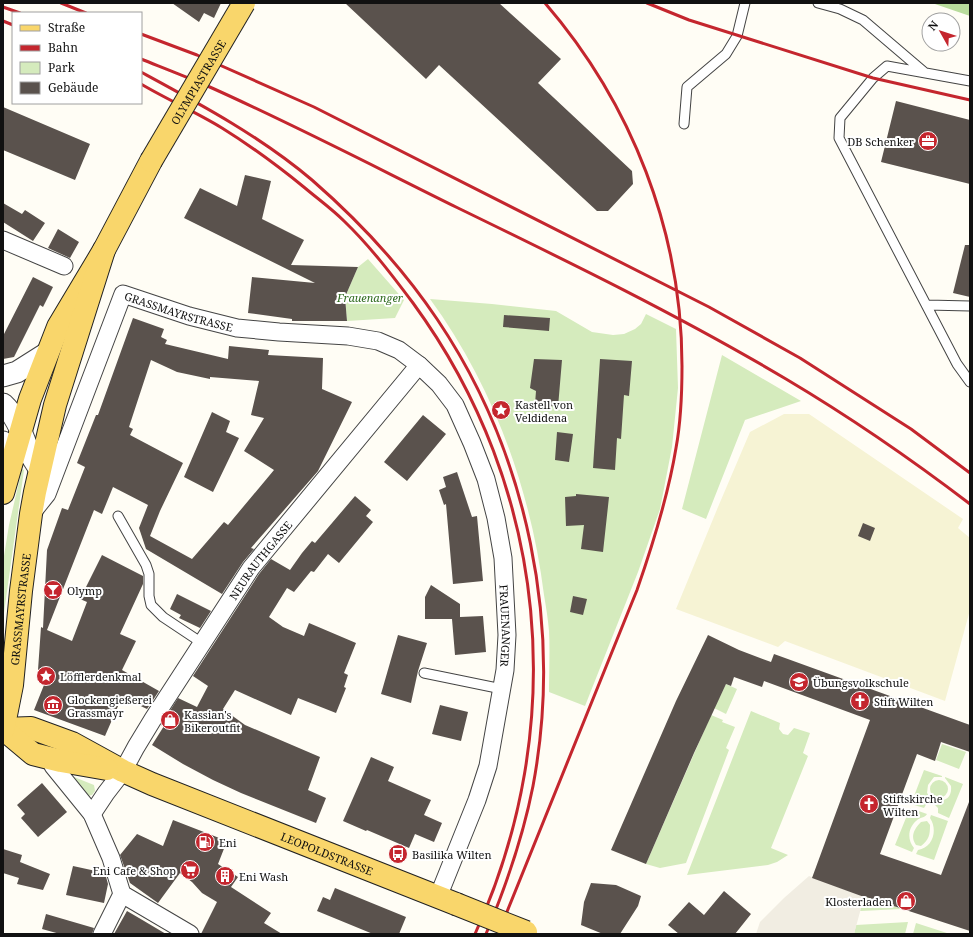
<svg xmlns="http://www.w3.org/2000/svg" width="973" height="937" font-family="'Noto Serif',serif">
<rect width="100%" height="100%" fill="#fffdf5"/>
<path fill="#f6f3d4" d="M784,414H809L963,519L958,528L970,538V610L945,701L785,641L778,647L676,609L718,507L750,432Z"/>
<path fill="#d5ebbd" d="M368,259L404,300L395,318L347,321L345,297L358,267Z
M430,299L492,304L556,311L592,332L613,335L624,334L635,329L641,324L646,314L676,329L678,388L672,447L660,509L638,572L585,706L549,692C549,672 550,651 549,631C548,619 546,607 544,595C531,490 493,385 430,299Z
M722,355L801,401L745,420L706,519L682,509Z
M22,469L24,470L3,620V562L9,525Z
M726,684L737,689L726,714L714,708Z
M751,711L780,723L779,729L783,734L788,735L794,728L810,733L803,753L808,756L771,848L788,855L777,862L768,865L687,875Z
M711,715L723,720L722,722L735,727L726,748L729,750L686,863L660,868L646,864Z
M942,744L966,752L959,769L936,760Z
M924,770L942,776V777H934L928,785L927,793L933,800L931,803H927L924,808L911,804Z
M74,777L94,785L95,791L92,795L88,796L71,781Z
M945,777L963,784L949,818L938,813V808L935,805L937,801C947,801 952,796 951,786L945,778Z
M930 789a9 9 0 1 1 18 0a9 9 0 1 1-18 0Z
M910,808L927,814C925,818 920,817 916,821C908,828 907,840 914,848L912,852L895,845Z
M931,815L948,821L934,860L916,854L918,850C933,848 938,830 930,818Z
M927,821L930,825C930,835 929,840 921,846L916,845C910,837 914,829 921,822Z
M864,897H866L902,909L860,911Z
M908,922L905,934H854L856,925Z
M916,923L950,934H913Z"/>
<path fill="#b9dc9c" d="M932,3H970V16Z"/>
<path fill="#f1ede2" d="M809,876L864,897L854,934H756L760,922L784,898Z"/>
<path fill="#5a524d" fill-rule="evenodd" d="M172,3H221L214,18L204,13L199,22Z
M345,3H499L561,59L538,83L632,171L633,184L608,211H597L439,65L426,79Z
M896,101L970,120V184L881,162Z
M3,107L90,144L75,180L3,150Z
M245,175L271,181L262,219L304,240L291,265L358,267L345,297L347,321H292V319L248,313L252,277L315,283L184,218L200,188L237,206Z
M3,203L22,214L25,210L45,223L33,241L3,222Z
M58,229L79,242L70,258L48,248Z
M965,245H970V297L953,293Z
M33,277L53,287L43,307L40,305L14,357L3,359V336Z
M504,315L550,318L549,331L503,327Z
M133,318L164,329L161,337L167,340L165,344L228,359L229,346L269,350L268,355L323,358L322,389L352,402L318,471L251,548L254,549L243,562L222,594L146,549L139,528L148,505L113,487L102,514L94,510L47,630L72,641L87,602L80,599L102,555L143,576V584L120,634L136,641L122,670L159,691L147,709L122,697L105,736L34,710L48,675L38,670L41,627L43,628L47,550L62,508L68,510L85,467L77,463L96,415H98ZM151,360L177,372L210,379V377L259,381L251,415L264,418L244,451L274,470L228,525L224,522L192,559L150,536L160,511L183,463L130,435L133,429L129,427Z
M534,359L562,360L558,407L535,404L536,391L530,388Z
M600,359L632,361L629,396L624,395L621,439L617,438L615,470L593,468Z
M212,412L230,421L226,432L239,438L213,492L184,477Z
M423,415L446,434L407,481L384,462Z
M557,432L573,434L569,462L555,460Z
M457,472L472,517L477,516L483,581L453,584L446,504L444,505L439,490L446,487L443,477Z
M576,494L609,497L603,552L581,549L584,525L566,526L565,497L576,496Z
M355,496L371,510L366,516L373,522L339,563L328,554L314,572L311,571L294,592L287,588L269,617L283,627L304,636L309,623L356,643L344,673L348,675L344,687L346,688L336,713L298,698L291,715L235,690L223,709L245,725L320,757L308,790L326,798L316,823L241,793L213,780L183,764L152,745L164,726L161,725L178,698L197,707L208,686L193,676L259,574L271,559L290,570L302,553L312,541L315,543Z
M863,523L875,528L870,541L858,536Z
M431,585L460,604V617L483,616L486,652L455,655L452,619H425V597Z
M177,594L211,611L200,628L179,618L181,615L170,609Z
M573,596L587,599L583,615L570,612Z
M398,635L427,643L418,671L411,703L381,694Z
M708,635L739,650L771,662L774,654L970,725V752L941,742L935,761L917,754L880,854L941,875L969,802H970V931L866,897H864L812,878L870,720L764,681L762,687L734,677L731,686L726,684L694,753L646,864L611,850L676,701Z
M440,705L468,712L461,741L432,734Z
M371,757L394,767L388,781L431,800L424,815L442,823L434,842L415,834L409,848L367,830L366,831L343,821Z
M42,783L67,812L38,837L21,818L25,814L17,805Z
M173,820L227,841L218,864L238,877L231,887L271,913L264,923L282,934H201L217,902L202,893L192,882L180,873L158,903L130,883L120,855L137,834L163,846Z
M3,849L22,855L20,862L50,874L43,890L17,884L19,878L3,873Z
M73,866L105,873L108,884L104,903L66,895Z
M591,883L616,885L641,896L638,906L620,934H603L581,925L584,902Z
M335,888L406,917L399,934H373L317,911L323,897L330,900Z
M724,891L751,914L735,934H679L668,925L689,902L704,915Z
M127,911L139,918L166,934H114Z
M46,914L94,928L92,934H60L42,929Z"/>
<g fill="none" stroke-linecap="round" stroke-linejoin="round">
<g stroke="#444" stroke-width="11">
<path id="service" d="M818,3L840,9L863,20L924,72
M970,81L887,66L873,78L840,118L839,138L957,364L970,382
M684,124L687,87L726,54L737,36L745,3
M927,305L970,306
M118,516L146,565L149,574V596L151,605L163,617L202,643
M424,673L502,689"/>
</g>
<g stroke="#444" stroke-width="19">
<g id="minor">
<path d="M3,240L64,266"/>
<path id="s1" d="M31,514L47,494L123,294L189,316L237,328L279,332L348,336L378,341L399,350L419,365L439,384L455,405L472,443L486,479L496,518L503,558L507,635L505,670L488,766L477,800L438,897"/>
<path d="M51,759L53,766L92,814L111,858L122,894L190,934"/>
<path id="s2" d="M92,814L106,793L123,771L136,747L153,719L251,568L419,365"/>
<path d="M102,934L122,894"/>
</g>
</g>
<g stroke="#444" stroke-width="23">
<path id="tertiary" d="M3,376L17,372L47,353
M3,404C18,418 22,435 30,454C33,459 37,465 40,470
M3,442L7,454L9,470"/>
</g>
<g stroke="#222" stroke-width="24">
<g id="primary">
<path d="M3,493L30,399L58,327L104,250L151,161"/>
<path id="s3" d="M3,729L31,728L72,743L123,771L152,784L456,904"/>
<path d="M3,729L33,754L61,761L107,769"/>
<path id="s4" d="M3,730L12,685L21,591L31,514L35,492L55,405L104,250"/>
</g>
</g>
<use href="#service" stroke="#fff" stroke-width="9"/>
<use href="#minor" stroke="#fff" stroke-width="17"/>
<use href="#tertiary" stroke="#fff" stroke-width="21"/>
<use href="#primary" stroke="#f9d66b" stroke-width="22"/>
<path stroke="#c4262e" stroke-width="3" d="M61,3L86,13
M647,3L689,20L873,78L970,100
M3,7L20,13
M3,21L13,25
M141,34L197,55L314,107L709,307L800,358L911,429L970,473
M141,59C161,67 182,75 203,84C289,122 373,166 458,208C569,262 680,316 786,379C850,417 911,459 970,504
M141,72C200,104 260,136 312,180C359,221 402,267 437,319C528,454 563,626 533,786C523,837 506,886 486,934
M141,84C168,100 196,112 222,128C251,146 278,166 305,188C318,199 332,209 344,221C370,246 392,275 413,303C549,489 570,726 475,934
M498,934L637,590C653,544 668,497 676,448C681,421 682,393 682,366C682,232 632,104 545,3"/>
<g stroke="#222" stroke-width="24" stroke-linecap="butt">
<g id="primary-bridge">
<path id="s5" d="M151,161L244,3"/>
<path d="M456,904L526,932"/>
</g>
</g>
<use href="#primary-bridge" stroke="#f9d66b" stroke-width="22"/>
</g>
<defs>
<g id="office-disc" transform="scale(1)"><circle r="9.5" fill="#c4262e" stroke="#fff"/><path d="M-6-3h4V-5.5h4V-3h4V5H-6ZM-1-4.5V-3h2v-1.5ZM-6 0V1H6V0Z" fill="#fff"/></g>
<g id="sight-disc" transform="scale(1)"><circle r="9.5" fill="#c4262e" stroke="#fff"/><path d="M0-6L1.8-2.2L6-1.7L2.9 1.2L3.7 5.4L0 3.3L-3.7 5.4L-2.9 1.2L-6-1.7L-1.8-2.2Z" fill="#fff"/></g>
<g id="bar-disc" transform="scale(1)"><circle r="9.5" fill="#c4262e" stroke="#fff"/><path d="M-6-5H6L.8 .8V4.5H3.5V6h-7V4.5H-.8V.8Z" fill="#fff"/></g>
<g id="school-disc" transform="scale(1)"><circle r="9.5" fill="#c4262e" stroke="#fff"/><path d="M0-5L7-2L0 1L-7-2ZM-4 1L0 2.5L4 1V4Q0 6-4 4Z" fill="#fff"/></g>
<g id="church-disc" transform="scale(1)"><circle r="9.5" fill="#c4262e" stroke="#fff"/><path d="M-1.2-6h2.4v3.5h3.3v2.4h-3.3V6h-2.4V-.1h-3.3v-2.4h3.3Z" fill="#fff"/></g>
<g id="museum-disc" transform="scale(1)"><circle r="9.5" fill="#c4262e" stroke="#fff"/><path d="M0-6L6-3V-2H-6V-3ZM-5-1h2V3h-2ZM-1-1h2V3h-2ZM3-1h2V3H3ZM-6 4H6V6H-6Z" fill="#fff"/></g>
<g id="shop-disc" transform="scale(1)"><circle r="9.5" fill="#c4262e" stroke="#fff"/><path d="M-5-2.5h2.3a2.7 3.5 0 0 1 5.4 0H5L5.5 6h-11ZM-1.5-2.5h3a1.5 2.3 0 0 0-3 0Z" fill="#fff"/></g>
<g id="fuel-disc" transform="scale(1)"><circle r="9.5" fill="#c4262e" stroke="#fff"/><path d="M-5.5-6h7V0h2V4h1.3V-2.5L3-4.5l.8-.8L6-3V5H2.5V1h-1V6h-7ZM-4.2-4.7v3.2H.2V-4.7Z" fill="#fff"/></g>
<g id="bus-disc" transform="scale(1)"><circle r="9.5" fill="#c4262e" stroke="#fff"/><path d="M-5-6H5V4H4V6H2V4H-2V6H-4V4H-5ZM-3.5-4V0h7V-4ZM-3.5 1.2v1.5H-2V1.2ZM2 1.2v1.5H3.5V1.2Z" fill="#fff"/></g>
<g id="supermarket-disc" transform="scale(1)"><circle r="9.5" fill="#c4262e" stroke="#fff"/><path d="M-6-5.5h2.5l.6 2H6L4.5 2H-2.5L-4.4-4H-6ZM-1.5 3.2a1.3 1.3 0 1 0 .1 0ZM3 3.2a1.3 1.3 0 1 0 .1 0Z" fill="#fff"/></g>
<g id="building-disc" transform="scale(1)"><circle r="9.5" fill="#c4262e" stroke="#fff"/><path d="M-4-6H4V6H1V3H-1V6H-4ZM-2.5-4.3h1.7v1.8h-1.7ZM.8-4.3h1.7v1.8H.8ZM-2.5-1h1.7V.8h-1.7ZM.8-1h1.7V.8H.8Z" fill="#fff"/></g>
</defs>
<g fill-rule="evenodd">
<use href="#office-disc" x="928" y="141"/>
<use href="#sight-disc" x="501" y="410"/>
<use href="#bar-disc" x="53" y="590"/>
<use href="#sight-disc" x="46" y="676"/>
<use href="#school-disc" x="799" y="682"/>
<use href="#church-disc" x="860" y="701"/>
<use href="#museum-disc" x="53" y="705"/>
<use href="#shop-disc" x="170" y="720"/>
<use href="#church-disc" x="869" y="804"/>
<use href="#fuel-disc" x="205" y="842"/>
<use href="#bus-disc" x="398" y="854"/>
<use href="#supermarket-disc" x="190" y="870"/>
<use href="#building-disc" x="225" y="876"/>
<use href="#shop-disc" x="906" y="901"/>
</g>
<g text-anchor="middle" dominant-baseline="central" stroke-width="4" stroke-linejoin="round" paint-order="stroke">
<g font-size="11" fill="#111" stroke="#fff">
<text stroke="none"><textPath href="#s5" startOffset="92">OLYMPIASTRASSE</textPath></text>
<text stroke="none"><textPath href="#s1" startOffset="298">GRASSMAYRSTRASSE</textPath></text>
<text stroke="none"><textPath href="#s2" startOffset="305">NEURAUTHGASSE</textPath></text>
<text stroke="none"><textPath href="#s4" startOffset="122">GRASSMAYRSTRASSE</textPath></text>
<text stroke="none"><textPath href="#s1" startOffset="831">FRAUENANGER</textPath></text>
<text stroke="none"><textPath href="#s3" startOffset="350">LEOPOLDSTRASSE</textPath></text>
</g>
<g font-size="11" fill="#111" stroke="#fff" text-anchor="start">
<text x="914" y="141" text-anchor="end">DB Schenker</text>
<text x="515" y="404">Kastell von<tspan x="515" dy="13">Veldidena</tspan></text>
<text x="67" y="590">Olymp</text>
<text x="60" y="676">Löfflerdenkmal</text>
<text x="813" y="682">Übungsvolkschule</text>
<text x="67" y="699">Glockengießerei<tspan x="67" dy="13">Grassmayr</tspan></text>
<text x="874" y="701">Stift Wilten</text>
<text x="184" y="714">Kassian's<tspan x="184" dy="13">Bikeroutfit</tspan></text>
<text x="883" y="798">Stiftskirche<tspan x="883" dy="13">Wilten</tspan></text>
<text x="219" y="842">Eni</text>
<text x="412" y="854">Basilika Wilten</text>
<text x="176" y="870" text-anchor="end">Eni Cafe &amp; Shop</text>
<text x="239" y="876">Eni Wash</text>
<text x="892" y="901" text-anchor="end">Klosterladen</text>
</g>
<g font-size="11" font-style="italic" fill="#2f6b1f" stroke="#fff">
<text x="370" y="297">Frauenanger</text>
</g>
</g>
<rect width="973" height="937" fill="none" stroke="#111111" stroke-width="8"/>
<rect x="12" y="12" width="130" height="92" fill="#ffffff" stroke="#a0a0a0"/>
<rect x="20" y="25" width="20" height="6" fill="#f9d66b" stroke="#a0a0a0"/>
<text x="48" y="32" font-size="12" fill="#111111">Straße</text>
<rect x="20" y="45" width="20" height="6" fill="#c4262e" stroke="#a0a0a0"/>
<text x="48" y="52" font-size="12" fill="#111111">Bahn</text>
<rect x="20" y="62" width="20" height="12" fill="#d5ebbd" stroke="#a0a0a0"/>
<text x="48" y="72" font-size="12" fill="#111111">Park</text>
<rect x="20" y="82" width="20" height="12" fill="#5a524d" stroke="#a0a0a0"/>
<text x="48" y="92" font-size="12" fill="#111111">Gebäude</text>
<g transform="translate(941 32) rotate(309)"><circle r="19" fill="#ffffff" stroke="#a0a0a0"/>
<path d="M0-3L7 15L0 10L-7 15Z" fill="#c4262e"/>
<text y="-6" font-size="11" font-weight="bold" text-anchor="middle" fill="#111111">N</text>
</g>
</svg>
